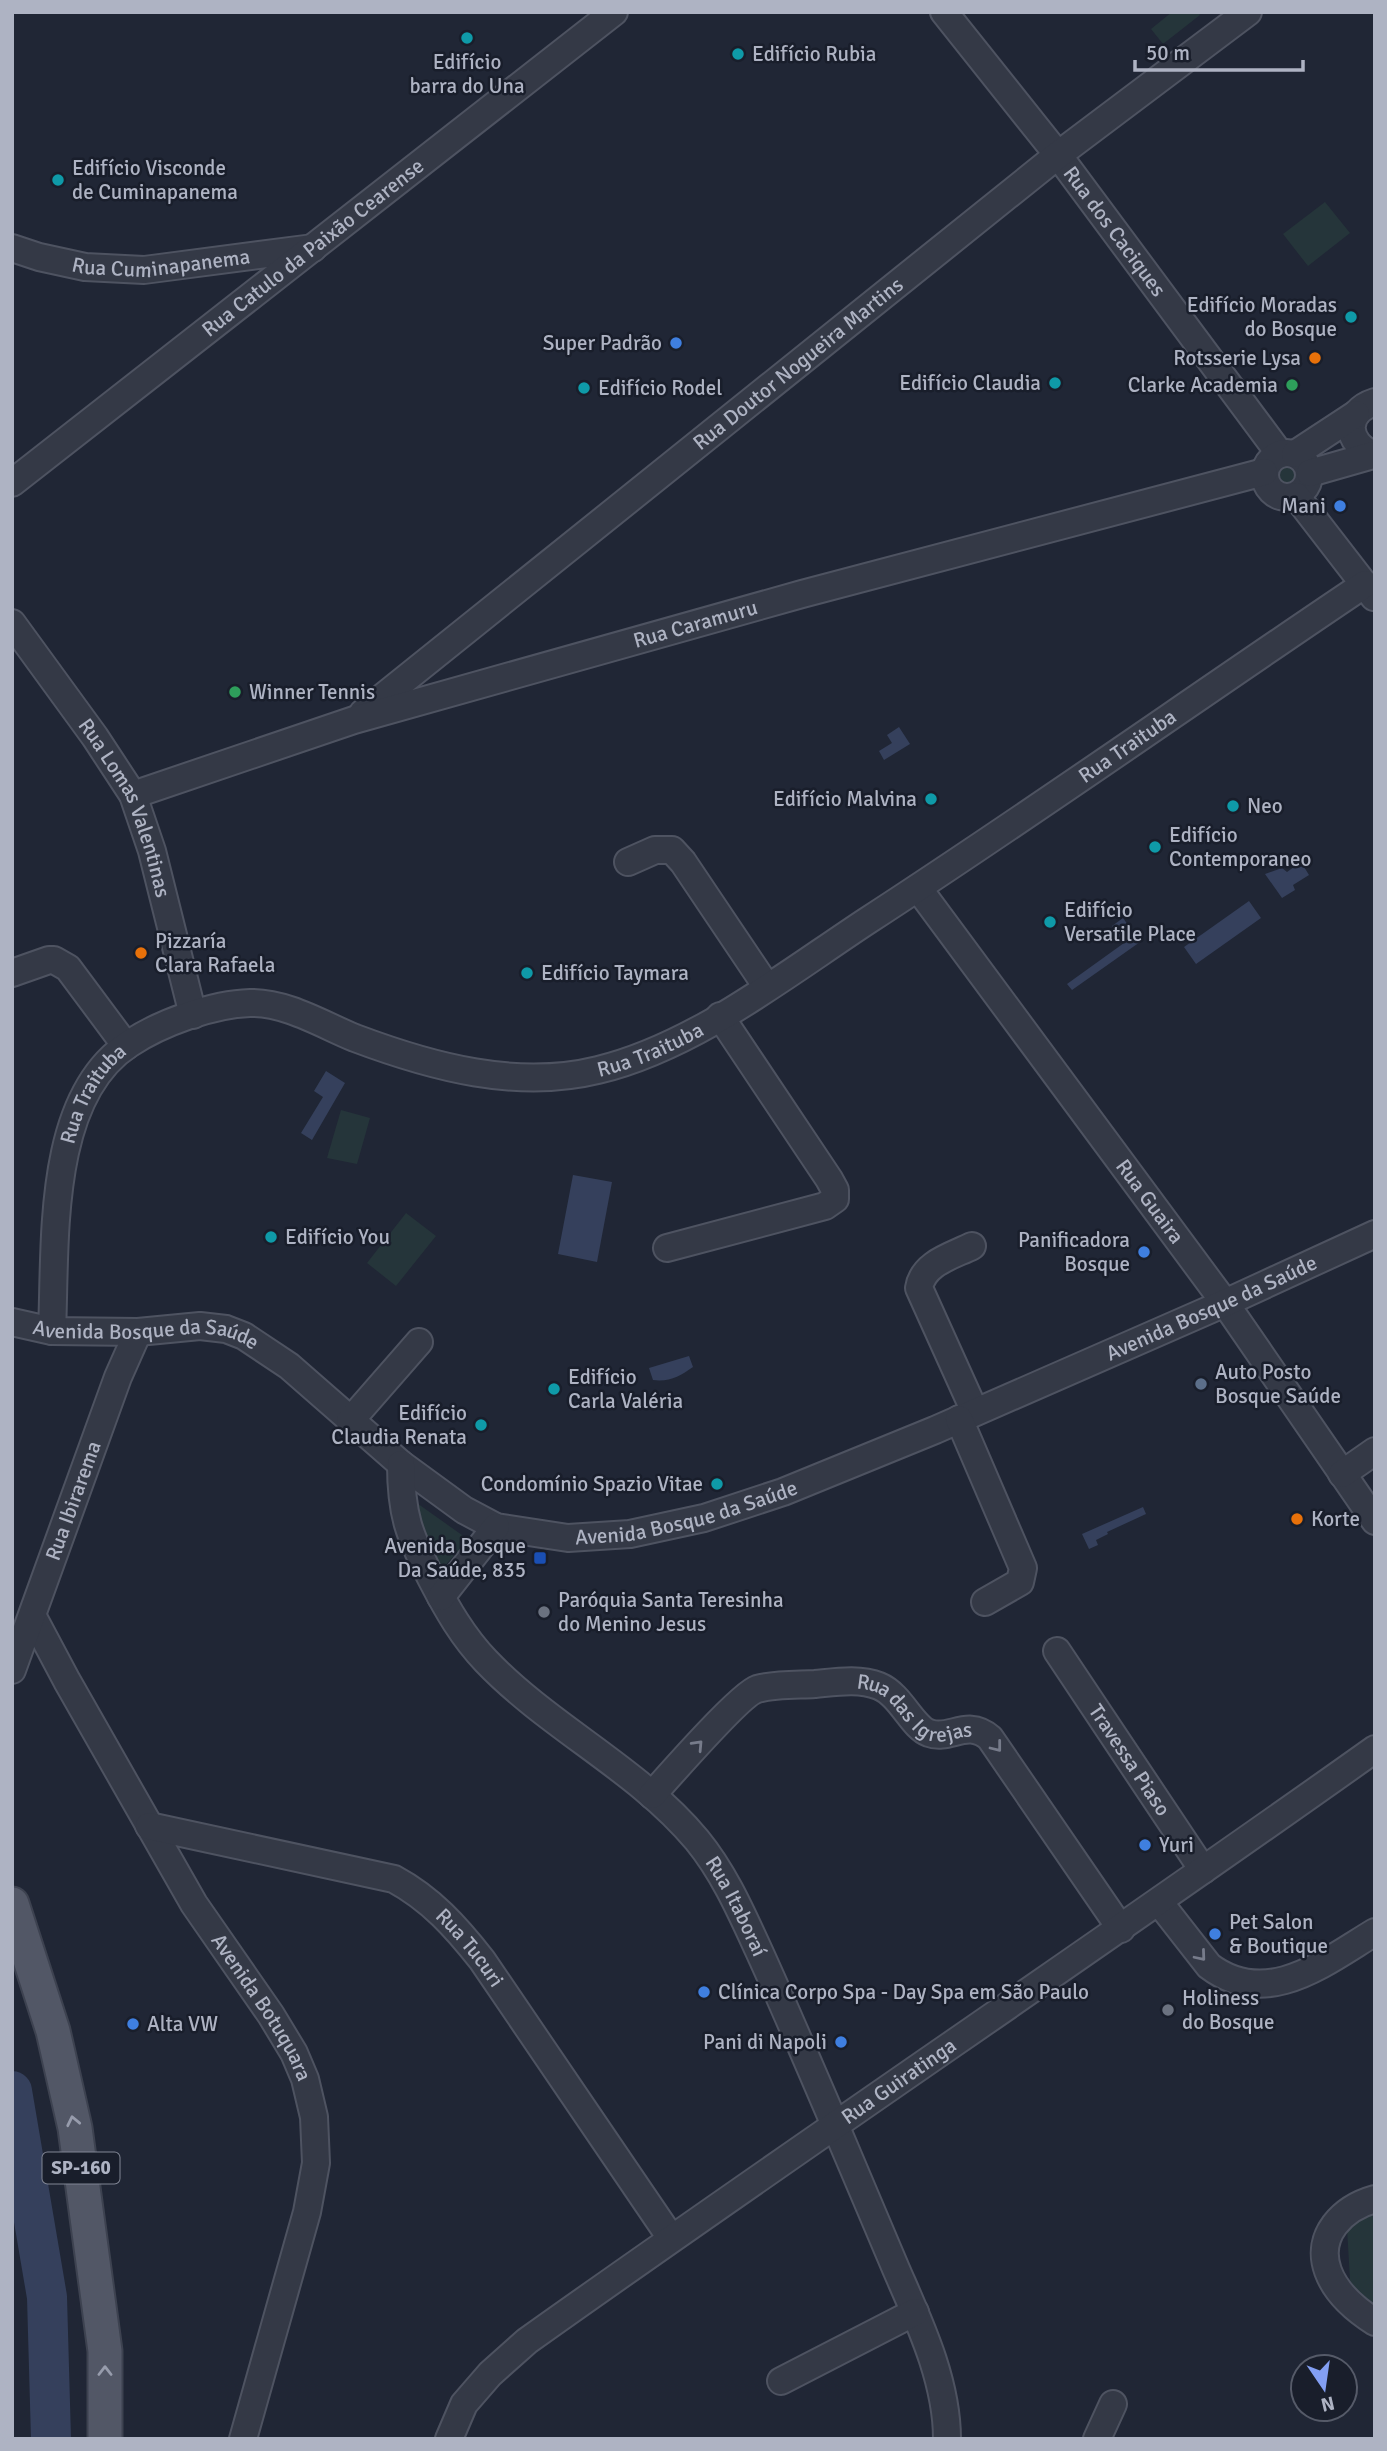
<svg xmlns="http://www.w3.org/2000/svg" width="1387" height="2451" font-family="Signika,sans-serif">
<rect width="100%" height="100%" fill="#202635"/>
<path fill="#25353a" d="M1172,12H1198L1200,15L1163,44L1151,29Z
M1325,202L1350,233L1308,266L1283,234Z
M1297,462C1311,483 1285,499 1271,478L1274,463Z
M341,1110L370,1118L357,1164L327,1158Z
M406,1213L436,1236L396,1286L367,1263Z
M414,1501L469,1540L434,1577Z
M1375,2212V2307L1353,2287L1350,2280L1347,2228L1354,2221Z"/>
<path fill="#35405c" d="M899,727L910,744L884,760L879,751L892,743L887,735Z
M1301,862L1309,875L1293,885L1295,890L1282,898L1265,874L1282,868L1287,872Z
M1249,901L1261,918L1196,964L1184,947Z
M1123,918L1140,942L1072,990L1067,984L1124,943L1112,926Z
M326,1071L345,1083L312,1140L301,1133L323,1097L314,1091Z
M573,1175L612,1182L597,1262L558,1254Z
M689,1356L693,1367C680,1376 670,1382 653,1380L649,1368Z
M1143,1507L1146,1514L1107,1532L1108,1534L1096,1540L1098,1545L1089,1549L1082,1534Z"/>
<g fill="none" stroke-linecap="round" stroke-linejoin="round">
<path stroke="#35405c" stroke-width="40" d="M12,2091L47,2297L51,2439"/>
<g stroke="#4e5361" stroke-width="30">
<g id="minor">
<path id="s1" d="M944,12L1058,155L1280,454"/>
<path id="s2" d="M12,248L39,257L85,267L144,270L313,248"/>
<path d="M1375,402C1343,412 1345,444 1375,455"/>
<circle cx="1287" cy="475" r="22"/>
<path d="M1295,454L1356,414"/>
<path d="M1310,473L1373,455"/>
<path id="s3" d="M12,483L614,12"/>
<path d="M1296,496L1374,597"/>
<path id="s4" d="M12,623L95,737L133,795L152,851L193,1015"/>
<path id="s5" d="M363,713L1058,155L1248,12"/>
<path id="s6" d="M133,795L354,720L802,594L1264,472"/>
<path d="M628,862L655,850H672L683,862L767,987"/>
<path id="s7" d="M918,888L1225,1303L1375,1521"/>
<path d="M12,973L49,960H54L68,968L126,1046"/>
<path d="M972,1246C952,1256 923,1263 919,1288L975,1412"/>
<path d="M667,1248L825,1206L835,1199V1190L829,1179L720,1016"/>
<path id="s8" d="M12,1322L52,1331L138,1332L200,1326L226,1329L244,1336L289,1366L401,1464L464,1510L496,1527L568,1538L630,1534L704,1518L783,1492L935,1430L1225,1303L1375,1234"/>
<path id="s9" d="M52,1331C56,1243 46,1098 129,1044C160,1023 213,1004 250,1003C286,1002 323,1025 355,1038C432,1067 517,1090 598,1070C694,1047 785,975 867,921C1035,812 1198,696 1365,584"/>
<path d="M959,1419L1023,1568L1020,1582L985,1602"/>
<path d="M350,1421L419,1342"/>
<path id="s10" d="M401,1464C401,1515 409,1535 432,1580C447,1609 463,1637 486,1661C550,1728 638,1769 697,1840C724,1873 741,1912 759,1951C785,2008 810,2067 835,2125C855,2173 876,2221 896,2269C919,2322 947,2380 947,2439"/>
<path d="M1342,1474L1375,1451"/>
<path d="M441,1597L496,1527"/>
<path id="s11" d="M33,1617L67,1681L194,1904L271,2015L294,2053L305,2079L314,2117L316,2163L307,2212L243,2439"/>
<path id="s12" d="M1057,1651L1203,1870"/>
<path id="s13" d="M12,1670L118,1377L138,1332"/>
<path id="s14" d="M652,1795C668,1777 741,1694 757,1689C775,1684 797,1685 815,1684C836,1682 859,1678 879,1686C901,1695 912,1727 929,1733C950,1741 967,1718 990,1738L1121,1929"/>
<path id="s15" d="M149,1826L394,1879C431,1899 456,1927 482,1960L671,2238"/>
<path d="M1159,1902L1209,1966C1267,2010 1325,1962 1375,1932"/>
<path d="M1375,2199C1343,2208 1315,2235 1328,2271C1336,2293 1356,2310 1375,2322"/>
<path d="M781,2381L915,2312"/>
<path id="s16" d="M449,2439L464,2404L490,2374L527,2341C808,2141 1094,1949 1375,1749"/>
<path d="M1097,2439L1113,2404"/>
</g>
</g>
<g stroke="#3d4250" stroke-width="37">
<path id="major" d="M12,1904L53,2031L75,2128L105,2351V2439"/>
</g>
<use href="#minor" stroke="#343946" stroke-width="26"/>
<use href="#major" stroke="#525766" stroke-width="33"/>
</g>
<defs><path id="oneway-chevron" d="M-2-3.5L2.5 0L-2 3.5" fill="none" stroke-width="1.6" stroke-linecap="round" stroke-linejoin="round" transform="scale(1.75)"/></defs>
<g stroke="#777c8b">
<use href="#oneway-chevron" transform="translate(698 1745) rotate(-47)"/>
<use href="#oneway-chevron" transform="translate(997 1747) rotate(52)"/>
<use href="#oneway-chevron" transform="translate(1201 1956) rotate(50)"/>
</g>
<g stroke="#979cac">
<use href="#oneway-chevron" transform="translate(73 2121) rotate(-102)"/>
<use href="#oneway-chevron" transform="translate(105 2371) rotate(-90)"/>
</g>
<g fill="#0f9aa8" stroke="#191e2b" stroke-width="2.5">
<circle cx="467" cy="38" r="7"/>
<circle cx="738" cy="54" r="7"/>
<circle cx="58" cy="180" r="7"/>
<circle cx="1351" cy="317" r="7"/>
<circle cx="1055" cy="383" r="7"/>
<circle cx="584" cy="388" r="7"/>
<circle cx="931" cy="799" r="7"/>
<circle cx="1233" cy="806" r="7"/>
<circle cx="1155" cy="847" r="7"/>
<circle cx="1050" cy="922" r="7"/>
<circle cx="527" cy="973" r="7"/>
<circle cx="271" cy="1237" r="7"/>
<circle cx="554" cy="1389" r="7"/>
<circle cx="481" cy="1425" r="7"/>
<circle cx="717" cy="1484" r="7"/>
</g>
<g fill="#3f7fe0" stroke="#191e2b" stroke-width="2.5">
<circle cx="676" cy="343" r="7"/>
<circle cx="1340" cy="506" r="7"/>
<circle cx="1144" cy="1252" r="7"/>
<circle cx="1145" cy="1845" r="7"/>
<circle cx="1215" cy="1934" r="7"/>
<circle cx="704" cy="1992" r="7"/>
<circle cx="133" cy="2024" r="7"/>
<circle cx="841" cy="2042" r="7"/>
</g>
<g fill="#e8710a" stroke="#191e2b" stroke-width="2.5">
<circle cx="1315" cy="358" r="7"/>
<circle cx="141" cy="953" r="7"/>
<circle cx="1297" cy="1519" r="7"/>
</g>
<g fill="#2e9e5b" stroke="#191e2b" stroke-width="2.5">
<circle cx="1292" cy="385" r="7"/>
<circle cx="235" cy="692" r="7"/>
</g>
<circle fill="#5c6f8a" stroke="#191e2b" stroke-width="2.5" cx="1201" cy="1384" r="7"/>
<rect fill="#1a4fb4" stroke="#191e2b" stroke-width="2.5" x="533" y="1551" width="14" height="14" rx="3.5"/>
<g fill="#6b7280" stroke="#191e2b" stroke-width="2.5">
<circle cx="544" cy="1612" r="7"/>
<circle cx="1168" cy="2010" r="7"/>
</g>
<g text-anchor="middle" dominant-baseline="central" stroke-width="5" stroke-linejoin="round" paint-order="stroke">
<rect fill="#191e2b" stroke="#818695" stroke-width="2" x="42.5" y="2152.5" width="77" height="31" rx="5"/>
<g font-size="19" font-weight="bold" fill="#aeb3c3">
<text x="81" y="2168">SP-160</text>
</g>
<g font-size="21" fill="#aeb3c3" stroke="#191e2b" text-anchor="start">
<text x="752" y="54">Edifício Rubia</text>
<text x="467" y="62" text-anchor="middle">Edifício<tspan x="467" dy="24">barra do Una</tspan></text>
<text x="72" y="168">Edifício Visconde<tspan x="72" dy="24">de Cuminapanema</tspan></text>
<text x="1337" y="305" text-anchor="end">Edifício Moradas<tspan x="1337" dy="24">do Bosque</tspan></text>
<text x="662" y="343" text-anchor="end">Super Padrão</text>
<text x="1301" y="358" text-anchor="end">Rotsserie Lysa</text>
<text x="1041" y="383" text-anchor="end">Edifício Claudia</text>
<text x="1278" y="385" text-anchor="end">Clarke Academia</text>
<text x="598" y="388">Edifício Rodel</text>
<text x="1326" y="506" text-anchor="end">Mani</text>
<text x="249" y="692">Winner Tennis</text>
<text x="917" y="799" text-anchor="end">Edifício Malvina</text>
<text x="1247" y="806">Neo</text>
<text x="1169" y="835">Edifício<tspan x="1169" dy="24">Contemporaneo</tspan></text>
<text x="1064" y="910">Edifício<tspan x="1064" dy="24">Versatile Place</tspan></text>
<text x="155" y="941">Pizzaría<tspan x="155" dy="24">Clara Rafaela</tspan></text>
<text x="541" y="973">Edifício Taymara</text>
<text x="285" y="1237">Edifício You</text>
<text x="1130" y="1240" text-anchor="end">Panificadora<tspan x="1130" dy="24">Bosque</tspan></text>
<text x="1215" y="1372">Auto Posto<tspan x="1215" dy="24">Bosque Saúde</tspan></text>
<text x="568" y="1377">Edifício<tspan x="568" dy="24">Carla Valéria</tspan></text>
<text x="467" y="1413" text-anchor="end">Edifício<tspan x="467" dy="24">Claudia Renata</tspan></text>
<text x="703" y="1484" text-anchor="end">Condomínio Spazio Vitae</text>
<text x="1311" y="1519">Korte</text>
<text x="526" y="1546" text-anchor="end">Avenida Bosque<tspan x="526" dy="24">Da Saúde, 835</tspan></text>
<text x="558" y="1600">Paróquia Santa Teresinha<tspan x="558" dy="24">do Menino Jesus</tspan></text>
<text x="1159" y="1845">Yuri</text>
<text x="1229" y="1922">Pet Salon<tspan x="1229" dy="24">&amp; Boutique</tspan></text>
<text x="718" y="1992">Clínica Corpo Spa - Day Spa em São Paulo</text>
<text x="1182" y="1998">Holiness<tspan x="1182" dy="24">do Bosque</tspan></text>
<text x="147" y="2024">Alta VW</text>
<text x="827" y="2042" text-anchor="end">Pani di Napoli</text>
</g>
<g font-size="21" fill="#aeb3c3" stroke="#191e2b">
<text stroke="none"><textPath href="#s1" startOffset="278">Rua dos Caciques</textPath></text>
<text stroke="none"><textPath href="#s3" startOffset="382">Rua Catulo da Paixão Cearense</textPath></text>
<text stroke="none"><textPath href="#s2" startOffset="152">Rua Cuminapanema</textPath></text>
<text stroke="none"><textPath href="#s5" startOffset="558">Rua Doutor Nogueira Martins</textPath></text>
<text stroke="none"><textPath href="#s6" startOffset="588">Rua Caramuru</textPath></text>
<text stroke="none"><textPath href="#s9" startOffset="1421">Rua Traituba</textPath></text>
<text stroke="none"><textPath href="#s4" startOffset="219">Rua Lomas Valentinas</textPath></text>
<text stroke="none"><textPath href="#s9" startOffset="854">Rua Traituba</textPath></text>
<text stroke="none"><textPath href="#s9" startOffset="245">Rua Traituba</textPath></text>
<text stroke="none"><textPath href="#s7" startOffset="390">Rua Guaira</textPath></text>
<text stroke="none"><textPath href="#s8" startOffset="1312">Avenida Bosque da Saúde</textPath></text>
<text stroke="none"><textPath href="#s8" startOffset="136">Avenida Bosque da Saúde</textPath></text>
<text stroke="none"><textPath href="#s13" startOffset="180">Rua Ibirarema</textPath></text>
<text stroke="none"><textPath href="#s8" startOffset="746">Avenida Bosque da Saúde</textPath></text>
<text stroke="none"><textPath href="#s14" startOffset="318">Rua das Igrejas</textPath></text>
<text stroke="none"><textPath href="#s12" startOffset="131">Travessa Piaso</textPath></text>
<text stroke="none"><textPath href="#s10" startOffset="574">Rua Itaboraí</textPath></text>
<text stroke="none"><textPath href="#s15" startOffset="354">Rua Tucuri</textPath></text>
<text stroke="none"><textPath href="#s11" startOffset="453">Avenida Botuquara</textPath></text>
<text stroke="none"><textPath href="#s16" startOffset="581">Rua Guiratinga</textPath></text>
</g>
</g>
<rect width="1387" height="2451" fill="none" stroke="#aeb3c3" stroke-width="28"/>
<g transform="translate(1324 2388) rotate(167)"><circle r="33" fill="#191e2b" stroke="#555a68" stroke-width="2"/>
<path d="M0-5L12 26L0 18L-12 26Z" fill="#839ff3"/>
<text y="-10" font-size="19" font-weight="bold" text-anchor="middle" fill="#aeb3c3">N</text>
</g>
<path d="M1135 60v10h168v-10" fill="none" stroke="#aeb3c3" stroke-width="3.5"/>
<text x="1146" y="60" font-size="21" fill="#aeb3c3" stroke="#191e2b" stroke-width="5" paint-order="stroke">50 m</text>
</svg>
